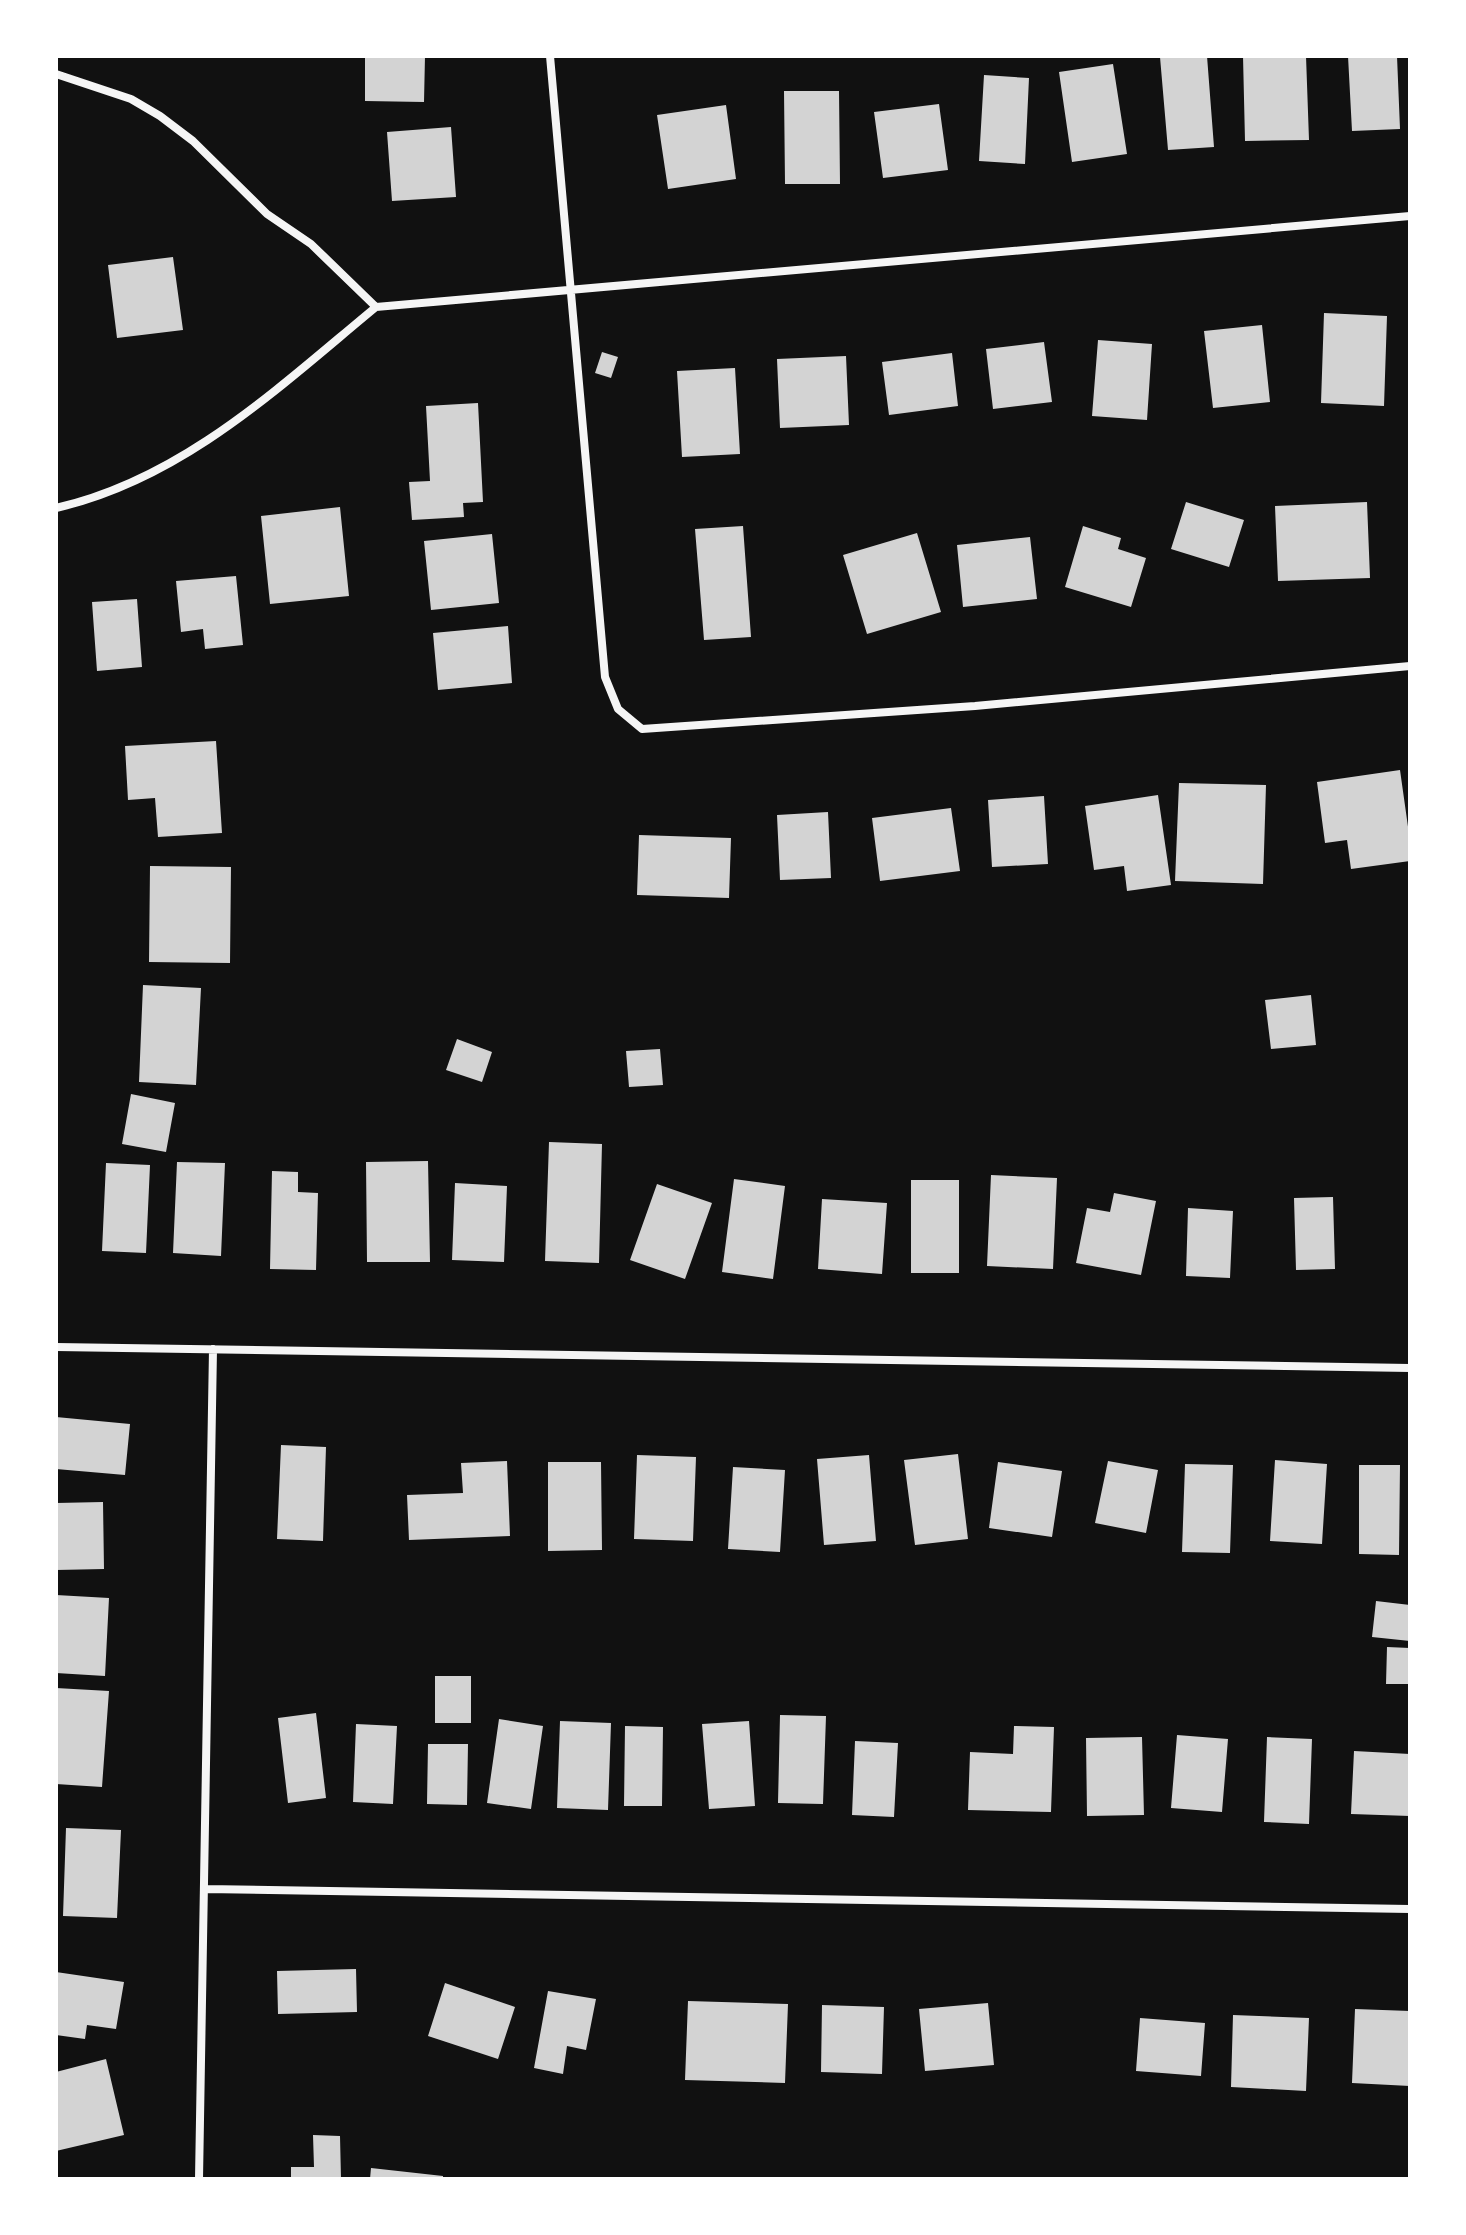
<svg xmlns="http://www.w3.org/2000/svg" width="1466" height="2235" font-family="'DejaVu Sans',sans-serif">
<rect width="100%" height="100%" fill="#111"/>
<path fill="#d3d3d3" d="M365,56H425L424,102L365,101Z
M1174,56H1207L1214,147L1168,150L1160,57Z
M1243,56H1306L1309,140L1245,141Z
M1348,56H1397L1400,129L1352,131Z
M1113,64L1127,154L1072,162L1059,72Z
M984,75L1029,78L1025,164L979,161Z
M784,91H839L840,184H785Z
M939,104L948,170L883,178L874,112Z
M726,105L736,179L668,189L657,115Z
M451,127L456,197L392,201L387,132Z
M173,257L183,330L117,338L108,265Z
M1324,313L1387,316L1384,406L1321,403Z
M1262,325L1270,402L1213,408L1204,331Z
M1098,340L1152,344L1147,420L1092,416Z
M1044,342L1052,402L993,409L986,349Z
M602,352L618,357L611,378L595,373Z
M952,353L958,406L889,415L882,362Z
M846,356L849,425L780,428L777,359Z
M735,368L740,454L682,457L677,371Z
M478,403L483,502L463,503L464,517L412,520L409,482L430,481L426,406Z
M1186,502L1244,520L1229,567L1171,549Z
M1367,502L1370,578L1278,581L1275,506Z
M340,507L349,596L270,604L261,516Z
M743,526L751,637L704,640L695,529Z
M1083,526L1121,538L1118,549L1146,558L1131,607L1065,587Z
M917,533L941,612L867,634L843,555Z
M492,534L499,603L431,610L424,541Z
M1030,537L1037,599L963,607L957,545Z
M236,576L243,645L205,649L203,629L181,632L176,581Z
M137,599L142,667L97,671L92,602Z
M508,626L512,683L438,690L433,633Z
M216,741L222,833L158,837L155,798L128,800L125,746Z
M1400,770L1410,841V861L1351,869L1347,840L1325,843L1317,782Z
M1179,783L1266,785L1263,884L1175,881Z
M1158,795L1171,885L1127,891L1124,866L1094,870L1085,806Z
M1044,796L1048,864L992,867L988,800Z
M951,808L960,871L880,881L872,818Z
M828,812L831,878L780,880L777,815Z
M639,835L731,838L729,898L637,895Z
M150,866L231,867L230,963L149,962Z
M143,985L201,988L196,1085L139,1082Z
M1311,995L1316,1045L1271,1049L1265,1000Z
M457,1039L492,1052L482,1082L446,1070Z
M660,1049L663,1085L629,1087L626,1051Z
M131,1094L175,1103L166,1152L122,1144Z
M549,1142L602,1144L599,1263L545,1261Z
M428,1161L430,1262H367L366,1162Z
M177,1162L225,1163L221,1256L173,1253Z
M106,1163L150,1165L146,1253L102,1251Z
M272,1171L298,1172V1192L318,1193L316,1270L270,1269Z
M991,1175L1057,1178L1053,1269L987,1266Z
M734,1179L785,1186L773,1279L722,1272Z
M911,1180H959V1273H911Z
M455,1183L507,1186L504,1262L452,1260Z
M657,1184L712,1203L685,1279L630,1260Z
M1114,1193L1156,1201L1141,1275L1076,1263L1087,1208L1110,1212Z
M1333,1197L1335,1269L1296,1270L1294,1198Z
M822,1199L887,1203L882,1274L818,1269Z
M1188,1208L1233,1211L1230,1278L1186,1276Z
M56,1417L130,1424L125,1475L56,1469Z
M281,1445L326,1447L323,1541L277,1539Z
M958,1454L968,1539L915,1545L904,1460Z
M637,1455L696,1457L693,1541L634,1539Z
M869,1455L876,1541L824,1545L817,1459Z
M1275,1460L1327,1464L1322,1544L1270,1541Z
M507,1461L510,1536L409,1540L407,1495L463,1493L461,1463Z
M1108,1461L1158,1470L1146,1533L1095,1523Z
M548,1462H601L602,1550L548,1551Z
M998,1462L1062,1471L1052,1537L989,1528Z
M1185,1464L1233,1465L1230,1553L1182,1552Z
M1359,1465H1400L1399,1555L1359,1554Z
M733,1467L785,1470L780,1552L728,1549Z
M103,1502L104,1569L56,1570V1503Z
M56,1595L109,1598L105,1676L56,1673Z
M1376,1601L1410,1605V1641L1372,1637Z
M1387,1647L1410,1648V1684H1386Z
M435,1676H471V1723H435Z
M56,1688L109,1691L102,1787L56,1784Z
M316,1713L326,1798L288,1803L278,1718Z
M780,1715L826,1716L823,1804L778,1803Z
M499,1719L543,1726L531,1809L487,1803Z
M560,1721L611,1723L608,1810L557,1808Z
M749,1721L755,1806L709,1809L702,1724Z
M356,1724L397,1726L393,1804L353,1802Z
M625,1726L663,1727L662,1806H624Z
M1014,1726L1054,1727L1051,1812L968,1810L970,1752L1013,1754Z
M1177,1735L1228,1739L1222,1812L1171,1808Z
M1142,1737L1144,1815L1087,1816L1086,1738Z
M1267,1737L1312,1739L1309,1824L1264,1822Z
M855,1741L898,1743L894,1817L852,1815Z
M428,1744H468L467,1805L427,1804Z
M1354,1751L1410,1754V1816L1351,1814Z
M66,1828L121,1830L117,1918L63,1916Z
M356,1969L357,2012L278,2014L277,1971Z
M56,1972L124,1982L116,2029L87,2025L85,2039L56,2035Z
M445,1983L515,2007L498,2059L428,2036Z
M548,1991L596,1999L586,2050L567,2046L563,2074L534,2068Z
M688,2001L788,2004L785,2083L685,2080Z
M988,2003L994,2065L925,2071L919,2009Z
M822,2005L884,2007L882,2074L821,2072Z
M1355,2009L1410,2011V2086L1352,2083Z
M1233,2015L1309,2018L1306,2091L1231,2087Z
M1140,2018L1205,2023L1201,2076L1136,2071Z
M106,2059L124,2135L56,2151V2072Z
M313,2135L340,2136L341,2179H291V2167H314Z
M371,2168L443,2176V2179H370Z"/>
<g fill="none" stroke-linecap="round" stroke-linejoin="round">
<path stroke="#f5f5f5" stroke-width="8" d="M550,56L605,677L618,709L642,729L975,706L1410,666
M56,74L131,99L160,116L193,141L267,214L311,244L376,307L1410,216
M56,508C183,479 279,387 376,307
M56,1347L1410,1368
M205,1889L1410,1909
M199,2179L213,1349"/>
</g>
<rect width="1466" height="2235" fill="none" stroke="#ffffff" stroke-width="116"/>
</svg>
